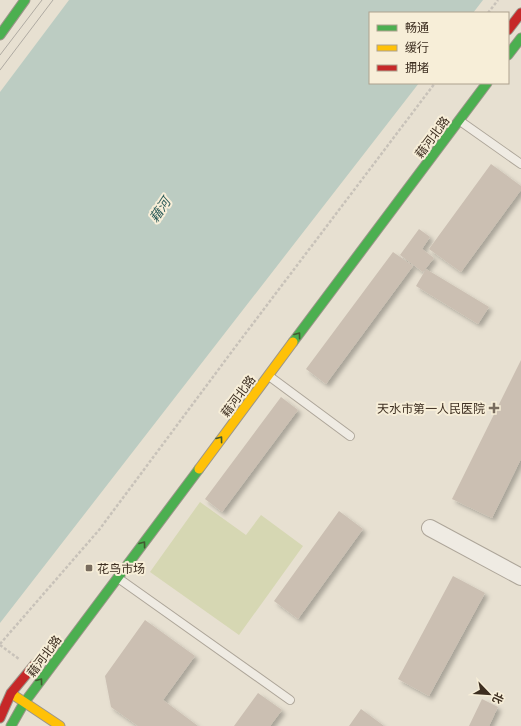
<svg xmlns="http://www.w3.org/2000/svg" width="521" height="726" font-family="'IBM Plex Serif','Noto Sans SC',serif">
<defs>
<filter id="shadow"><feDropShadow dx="3.5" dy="3.5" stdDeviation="2" flood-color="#0004"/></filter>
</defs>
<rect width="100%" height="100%" fill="#e7e0d1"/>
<path fill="#d6d7b3" d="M200,502L246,535L261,515L303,546L239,635L150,572Z"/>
<path fill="#bcccc2" d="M69,0H483L473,13H370V83H419L0,623V92Z"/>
<path fill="#cbbfb2" filter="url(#shadow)" d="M491,164L521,186V190L461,272L429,249Z
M419,229L430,237L422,249L434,258L423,272L400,255Z
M393,252L413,266L326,384L306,369Z
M426,269L489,307L478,324L416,286Z
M521,360V459L492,518L452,499Z
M281,397L298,410L222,512L205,499Z
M339,511L363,529L298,619L274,601Z
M453,576L485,593L429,696L398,679Z
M145,620L195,656L163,700L198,726H138L111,707L105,676Z
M258,693L282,710L270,726H234Z
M482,699L498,707L489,726H469Z
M361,709L384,726H349Z"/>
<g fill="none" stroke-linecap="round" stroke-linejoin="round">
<g stroke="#ada599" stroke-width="10">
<path id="lane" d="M460,121L521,164
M269,376L350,436
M118,578L290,700"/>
</g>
<g stroke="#ada599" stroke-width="18">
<path id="street" d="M430,528L521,577"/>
</g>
<g stroke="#9c958a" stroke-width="11">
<path id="fast" d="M0,35L25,0
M508,55L521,38
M293,342L487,83
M11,726L24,703L199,469"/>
</g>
<g stroke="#9c958a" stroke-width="11">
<path id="slow" d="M199,469L293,342
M12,694L60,726"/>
</g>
<g stroke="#9c958a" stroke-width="11">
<path id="jam" d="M508,30L521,13
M0,718L11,693L35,664"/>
</g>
<path stroke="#c8c2b9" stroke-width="2.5" stroke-dasharray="3 2" stroke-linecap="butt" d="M488,13L498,0
M0,644L99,530L236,346L435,83
M0,645L19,659"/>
<use href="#lane" stroke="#efebe3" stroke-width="8"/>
<use href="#street" stroke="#efebe3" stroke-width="16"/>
<use href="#fast" stroke="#4caf50" stroke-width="9"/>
<use href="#slow" stroke="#ffc107" stroke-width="9"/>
<use href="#jam" stroke="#c62828" stroke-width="9"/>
<path stroke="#afaaa2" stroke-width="1" d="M0,55L42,0
M0,70L53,0"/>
</g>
<defs><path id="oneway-chevron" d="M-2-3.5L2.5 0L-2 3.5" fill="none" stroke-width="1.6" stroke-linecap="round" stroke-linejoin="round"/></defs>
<g stroke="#425b31">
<use href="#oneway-chevron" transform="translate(298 335) rotate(-53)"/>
<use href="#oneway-chevron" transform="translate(220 439) rotate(-53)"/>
<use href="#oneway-chevron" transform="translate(143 544) rotate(-53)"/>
<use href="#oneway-chevron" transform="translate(40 681) rotate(-53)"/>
</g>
<g fill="#786c5e" stroke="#f7eed8" stroke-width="1.5">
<path d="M492 402h4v4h4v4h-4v4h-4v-4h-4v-4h4z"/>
<rect x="85" y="564" width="8" height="8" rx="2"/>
</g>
<g text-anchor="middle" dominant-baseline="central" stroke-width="4" stroke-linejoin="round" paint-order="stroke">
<g font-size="12" fill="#3d2e20" stroke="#f7eed8">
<text transform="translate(432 137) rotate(-53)">藉河北路</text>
<text transform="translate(238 396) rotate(-53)">藉河北路</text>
<text transform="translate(44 656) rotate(-53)">藉河北路</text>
</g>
<g font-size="12" fill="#3d2e20" stroke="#f7eed8" text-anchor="end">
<text x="485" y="408">天水市第一人民医院</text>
<text x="97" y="568" text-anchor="start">花鸟市场</text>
</g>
<g font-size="13" font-style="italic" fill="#2f5d5a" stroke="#f7eed8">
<text transform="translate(160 210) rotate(-56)">藉河</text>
</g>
</g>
<rect x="369" y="12" width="140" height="72" fill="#f7eed8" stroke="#ada18e"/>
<rect x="377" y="25" width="20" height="6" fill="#4caf50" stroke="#ada18e"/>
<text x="405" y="32" font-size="12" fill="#3d2e20">畅通</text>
<rect x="377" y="45" width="20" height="6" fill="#ffc107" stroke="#ada18e"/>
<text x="405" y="52" font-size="12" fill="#3d2e20">缓行</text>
<rect x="377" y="65" width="20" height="6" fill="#c62828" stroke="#ada18e"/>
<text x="405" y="72" font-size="12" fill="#3d2e20">拥堵</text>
<g transform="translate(489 694) rotate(115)" stroke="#f7eed8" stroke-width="3" paint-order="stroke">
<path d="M0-3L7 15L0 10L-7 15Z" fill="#3d2e20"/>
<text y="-6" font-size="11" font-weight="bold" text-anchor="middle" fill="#3d2e20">北</text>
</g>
</svg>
